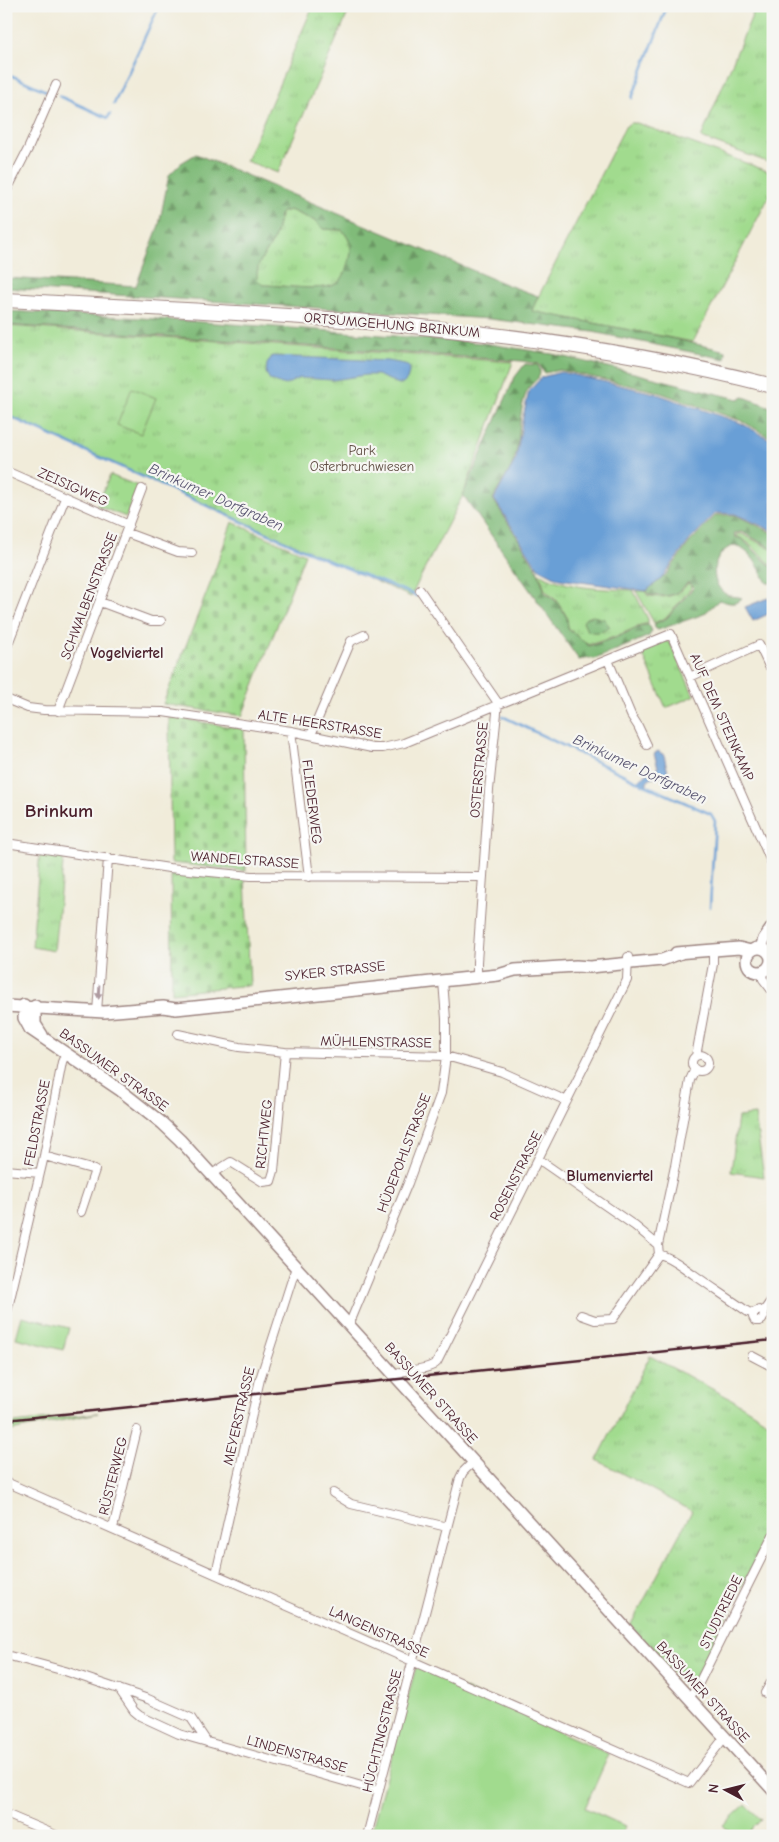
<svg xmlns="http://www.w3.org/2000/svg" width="779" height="1842" font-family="'Comic Neue',sans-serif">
<defs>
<pattern id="grass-tufts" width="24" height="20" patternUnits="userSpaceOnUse" patternTransform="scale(1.25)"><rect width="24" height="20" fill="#a1db8e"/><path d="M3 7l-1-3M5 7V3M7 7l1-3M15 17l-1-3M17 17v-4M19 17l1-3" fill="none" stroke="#8cbc7b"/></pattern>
<pattern id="forest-firs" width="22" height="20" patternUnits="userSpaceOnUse" patternTransform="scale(1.25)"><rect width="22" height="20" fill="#80bb79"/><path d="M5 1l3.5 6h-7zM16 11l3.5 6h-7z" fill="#6b9763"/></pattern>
<pattern id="cemetery-stones" width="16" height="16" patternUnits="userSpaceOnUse" patternTransform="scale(1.25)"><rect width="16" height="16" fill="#a1db8e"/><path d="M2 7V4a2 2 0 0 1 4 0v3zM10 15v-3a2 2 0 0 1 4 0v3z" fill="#8cbc7b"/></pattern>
</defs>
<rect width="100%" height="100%" fill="#f6f6f2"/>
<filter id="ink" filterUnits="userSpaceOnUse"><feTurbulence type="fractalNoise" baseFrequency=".02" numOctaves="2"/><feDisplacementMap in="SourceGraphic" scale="10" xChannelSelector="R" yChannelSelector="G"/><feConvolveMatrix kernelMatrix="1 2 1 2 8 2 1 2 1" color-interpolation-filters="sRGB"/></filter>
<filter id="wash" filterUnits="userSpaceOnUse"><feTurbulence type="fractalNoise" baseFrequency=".0096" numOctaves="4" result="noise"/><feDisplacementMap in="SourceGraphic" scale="20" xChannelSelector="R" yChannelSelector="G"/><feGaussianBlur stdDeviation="1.12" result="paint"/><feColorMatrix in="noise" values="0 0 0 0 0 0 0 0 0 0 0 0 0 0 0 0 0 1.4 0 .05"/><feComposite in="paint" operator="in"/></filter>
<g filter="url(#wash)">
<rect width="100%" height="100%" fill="#f1ecda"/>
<path fill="url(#grass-tufts)" stroke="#767d5c" d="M313,6H351L278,173L246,161Z
M756,6H773V164L701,138Z
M630,123H637L773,173V189L693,342L531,311L625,127Z
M290,210L315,221L323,229L342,230C351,240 353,249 349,262C347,269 343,281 336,284C321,292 280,285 263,285L256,279C257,257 267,256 274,239C277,231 278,220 281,212Z
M6,326L513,362L463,495L420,578L411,597L6,414Z
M110,475L138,486L126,517L97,506Z
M736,534H742L773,550V566C760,556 752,542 736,536Z
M539,573C568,589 601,589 633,590L648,619V624H644L614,637L588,645L568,628L567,617L558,602L545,590Z
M688,583L692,587L667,617L654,623L636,591H645L648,596C665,598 677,598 688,583Z
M664,640L670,643L694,696L666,708L641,650Z
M40,851L64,854L54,951L32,947Z
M755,1115L764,1177L731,1172L738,1117Z
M650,1356L735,1401L773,1425V1525L689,1691L630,1626L692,1511L597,1460Z
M98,1413L6,1432V1424Z"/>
<path fill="url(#forest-firs)" stroke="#656d52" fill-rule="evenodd" d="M196,154L505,284L538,296L532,311L675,339L726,351L725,359L593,332L490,319L6,288V278L136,286L159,225L169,175L181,163ZM290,210L315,221L323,229L342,230C351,240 353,249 349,262C347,269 343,280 336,284C321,292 280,285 263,285L257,279C256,259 267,255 274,239C277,231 278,220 281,212Z
M6,311L141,318L305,329L483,343L552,354L634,373L738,399L744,397L773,408V439L742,421L655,391L560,370L544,373L539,364L522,361L6,325Z
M525,364L538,365C545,379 532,380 527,391C518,412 521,436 515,457C511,471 499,486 493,499L537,569L545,592L558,603L567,618L568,629L589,646L615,638L644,625H649L652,631L649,636L595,659L588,658L579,660L463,495L515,377Z
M716,515H735L773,533V549L742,532L734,533L735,537L742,539L773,568V583H767C759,567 752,552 735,545C713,551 706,582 727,595C730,597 737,596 742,598C735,606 729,603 719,600L704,614L658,630L655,628L654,624L667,618L694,587L688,582C676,597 667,597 649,595L646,591L665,576L690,542Z
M593,616L604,619L610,627C602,633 596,633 587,631L583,622L586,618Z"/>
<path fill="url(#cemetery-stones)" stroke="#767d5c" d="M232,522L305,554L242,716L163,704L210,584Z
M169,717L244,729L246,871L171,863Z
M171,871L245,879L250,985L172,993Z"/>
<path fill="#a1db8e" stroke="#767d5c" d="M132,388L156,398L141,434L117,425Z
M22,1316L69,1328L63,1350L16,1338Z
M416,1667L609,1754L585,1808L625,1826L621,1836H370Z
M746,1804L761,1820L745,1836H733L723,1825Z"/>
<path fill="#699fd6" stroke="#5a5f80" d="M272,356L388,361L405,364L410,368L407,380L403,384H399L377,375H366L333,380L300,378L285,385L270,380L266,373L267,364Z
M561,372L654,393L741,423L773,441V531L735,514L716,513L690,540L661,579L646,591L559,579L538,568L494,499L516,459L523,417L529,391L542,377Z
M773,596V612L753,621L745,607Z
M658,751L664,755L668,773C662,778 653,774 647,781V785L637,781L658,767L654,754Z"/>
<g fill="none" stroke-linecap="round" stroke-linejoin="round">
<path stroke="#699fd6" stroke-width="2.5" d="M6,73L46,91
M59,96L108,118L110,114
M632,98L667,6
M114,104L159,6
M6,415L329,561L417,596
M502,716L645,785L711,814L715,821L710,907"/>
</g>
</g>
<g filter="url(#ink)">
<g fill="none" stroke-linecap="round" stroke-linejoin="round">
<g stroke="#9e8682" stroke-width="10">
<path id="street" d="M6,192L28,149L56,85
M6,471L129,525
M127,533L178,552L192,553
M420,590L498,703L489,790L477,962V977
M100,602L151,621H161
M6,649L65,498
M608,660L631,715L638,726L647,745
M690,677L759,645L769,666L773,669
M6,699L28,708L44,710L163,712L291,731L372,748H383L404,743L671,634L773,866
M58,711L142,489
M291,731L309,877
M311,735L351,641L364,635
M6,843L169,868L251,876L483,877
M761,971L763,979L773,992
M97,1012L108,858
M178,1034L239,1047L285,1052L446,1056L502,1072L567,1101
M692 1063a8 8 0 1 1 16 0a8 8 0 1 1-16 0Z
M696,1056L713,964V950
M44,1156L95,1170L81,1212
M538,1159L635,1226L658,1245
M6,1170L40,1173
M212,1174L231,1162L263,1182L271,1181L274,1171L285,1052
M659,1254C673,1258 681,1266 693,1274C711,1287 730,1299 748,1312L753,1313L759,1310L763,1312L764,1316L762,1320L759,1321H755L753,1317V1313
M763,1312L773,1298
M581,1315L595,1320L613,1319L659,1254L658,1245L675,1166L690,1080L695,1069
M6,1316L44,1156L62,1062L66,1053
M349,1325L408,1183L441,1093L446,1056V1019L443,981
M752,1356L773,1367
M393,1374C406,1369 429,1371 437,1362L627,980L628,957
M6,1482L689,1783L724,1738
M333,1493L351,1504L447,1527
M113,1528L137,1430
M216,1574L260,1379L296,1267
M6,1655L65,1671L148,1699L191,1718L207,1742
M119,1689L134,1711L140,1716L179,1734L379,1791
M765,1693L773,1679
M689,1698L698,1685L773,1535
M6,1814L58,1836
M367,1836L460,1478L463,1472L473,1462"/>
</g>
<g stroke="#9e8682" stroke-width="14">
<path id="secondary" d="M761,948L764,939L773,926
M747 960a12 12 0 1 1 24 0a12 12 0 1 1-24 0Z
M676,953L739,948L751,951
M24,1005V1018L30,1029L120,1090L162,1123L180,1140L773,1790
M6,1006L104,1012L163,1007L176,1009L498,975L515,970L576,966L590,967L662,960L681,953
M35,1006V1024L42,1035"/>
</g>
<g stroke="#9e8682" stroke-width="16">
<path id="highway" d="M6,300C263,315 522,321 773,386"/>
</g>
<use href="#street" stroke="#fff" stroke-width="8"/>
<use href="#secondary" stroke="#fff" stroke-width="11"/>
<use href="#highway" stroke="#fff" stroke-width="14"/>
<path stroke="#4a1f2b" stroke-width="2.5" d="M6,1420L773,1340"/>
</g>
<defs><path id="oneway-solid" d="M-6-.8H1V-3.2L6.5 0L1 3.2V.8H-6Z" transform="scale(1.25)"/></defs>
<use fill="#ae9aa0" href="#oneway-solid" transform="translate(99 992) rotate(93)"/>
</g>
<g text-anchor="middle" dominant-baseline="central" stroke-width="4.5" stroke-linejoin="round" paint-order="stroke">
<g font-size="14" fill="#4a1f2b" stroke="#f6f6f2">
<text transform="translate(392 325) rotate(5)">ORTSUMGEHUNG BRINKUM</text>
<text transform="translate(73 487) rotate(24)">ZEISIGWEG</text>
<text transform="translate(89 596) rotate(-69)">SCHWALBENSTRASSE</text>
<text transform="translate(722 717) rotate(66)">AUF DEM STEINKAMP</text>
<text transform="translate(320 724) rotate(9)">ALTE HEERSTRASSE</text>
<text transform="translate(479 770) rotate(-85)">OSTERSTRASSE</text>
<text transform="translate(312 802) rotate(83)">FLIEDERWEG</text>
<text transform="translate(245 860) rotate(4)">WANDELSTRASSE</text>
<text transform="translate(335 971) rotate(-6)">SYKER STRASSE</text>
<text transform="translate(376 1042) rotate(1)">MÜHLENSTRASSE</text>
<text transform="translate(114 1070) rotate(36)">BASSUMER STRASSE</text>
<text transform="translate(37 1123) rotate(-79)">FELDSTRASSE</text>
<text transform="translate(264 1134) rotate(-84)">RICHTWEG</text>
<text transform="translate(404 1153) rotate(-69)">HÜDEPOHLSTRASSE</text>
<text transform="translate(516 1176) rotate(-63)">ROSENSTRASSE</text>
<text transform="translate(431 1393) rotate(48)">BASSUMER STRASSE</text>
<text transform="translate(239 1416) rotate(-77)">MEYERSTRASSE</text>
<text transform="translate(113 1476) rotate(-76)">RÜSTERWEG</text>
<text transform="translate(721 1612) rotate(-64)">STUDTRIEDE</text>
<text transform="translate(379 1632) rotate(24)">LANGENSTRASSE</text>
<text transform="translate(703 1692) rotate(48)">BASSUMER STRASSE</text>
<text transform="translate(382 1731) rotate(-76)">HÜCHTINGSTRASSE</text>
<text transform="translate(297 1754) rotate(16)">LINDENSTRASSE</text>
</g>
<g font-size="14" fill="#604e44" stroke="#f6f6f2">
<text x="362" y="450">Park<tspan x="362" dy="16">Osterbruchwiesen</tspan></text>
</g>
<g font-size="15" font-style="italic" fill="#56526f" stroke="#f6f6f2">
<text transform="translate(216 497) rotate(24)">Brinkumer Dorfgraben</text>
<text transform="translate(640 769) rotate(25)">Brinkumer Dorfgraben</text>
</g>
<g font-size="15" font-weight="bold" fill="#4a1f2b" stroke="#f6f6f2">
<text x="127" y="653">Vogelviertel</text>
<text x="610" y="1176">Blumenviertel</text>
</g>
<g font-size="19" font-weight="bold" fill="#4a1f2b" stroke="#f6f6f2">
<text x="59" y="811">Brinkum</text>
</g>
</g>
<rect width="779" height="1842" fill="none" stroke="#f6f6f2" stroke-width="25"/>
<g transform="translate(726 1790) rotate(277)" stroke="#f6f6f2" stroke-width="4" paint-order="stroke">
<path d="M0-4L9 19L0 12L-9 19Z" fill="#4a1f2b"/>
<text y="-8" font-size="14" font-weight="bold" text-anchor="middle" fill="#4a1f2b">N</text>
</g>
</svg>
